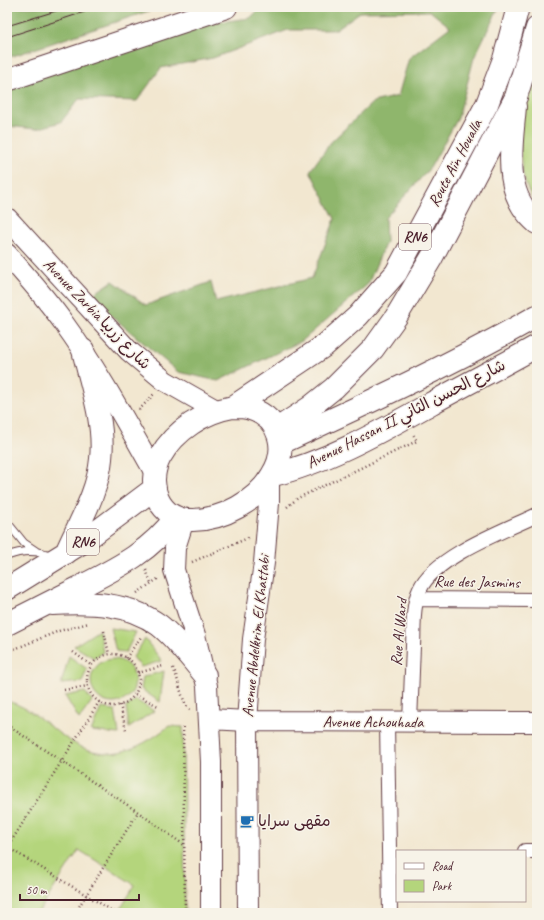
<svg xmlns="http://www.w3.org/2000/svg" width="544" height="920" font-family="Caveat,'Playpen Sans Arabic',sans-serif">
<rect width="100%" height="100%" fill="#f7f3e8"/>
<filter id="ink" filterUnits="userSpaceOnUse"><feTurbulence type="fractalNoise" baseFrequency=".025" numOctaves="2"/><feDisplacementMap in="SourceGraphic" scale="8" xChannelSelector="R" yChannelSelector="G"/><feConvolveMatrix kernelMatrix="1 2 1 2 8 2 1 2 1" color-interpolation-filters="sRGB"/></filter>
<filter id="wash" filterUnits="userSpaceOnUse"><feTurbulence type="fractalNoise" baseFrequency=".012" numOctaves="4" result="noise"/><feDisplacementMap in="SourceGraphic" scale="16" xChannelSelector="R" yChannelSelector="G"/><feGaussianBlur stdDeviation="0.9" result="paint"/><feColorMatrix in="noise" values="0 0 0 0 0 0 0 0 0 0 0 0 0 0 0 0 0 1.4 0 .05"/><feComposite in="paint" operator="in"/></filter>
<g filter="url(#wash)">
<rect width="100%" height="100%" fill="#f2e7d0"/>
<path fill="#b4d57c" stroke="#7f7a54" d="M537,47V203C517,185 519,132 521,106C523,87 532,66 537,47Z
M110,628L136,632L126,652L116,651Z
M99,630L103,652L94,658L74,646Z
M145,639L162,661L141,667L133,657Z
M69,656L87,669L82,682L61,684Z
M91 681a22 22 0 1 1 44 0a22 22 0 1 1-44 0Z
M164,671L160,702L141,689L143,677Z
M85,692L92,701L79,719L65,696Z
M136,700L154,711L129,728L126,707Z
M7,701C31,707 46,725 66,738C104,765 136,752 169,726L183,727L185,913H118L135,885L79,850L39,911L41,913H7Z
M101,708L115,710L119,734L91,731Z"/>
<path fill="#8fb66c" stroke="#6c6a4c" d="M7,7H161L7,58Z
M262,7H499L474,58L458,118L430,168L385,218L386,242L368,284L302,341L218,381L178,372L89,297L113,281L146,305L211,282L216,302L312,278L335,219L310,171L331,142L373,102L398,96L409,58L450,27L430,11L360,12L335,30H288L213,58L161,68L137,101L79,99L61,122L36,129L7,126V87L190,26L250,18Z"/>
</g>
<g filter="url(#ink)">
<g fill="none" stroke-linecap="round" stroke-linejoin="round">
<g stroke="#633d44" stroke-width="9">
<path id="lane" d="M7,522L24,543L36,551
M7,556C22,550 38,550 53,556"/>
</g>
<g stroke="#633d44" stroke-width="16">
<path id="street" d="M417,599L537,600
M387,722L390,913
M410,722C411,697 412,671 413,646C414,627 412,606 420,589C435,556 506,530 537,515
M525,851H537"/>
</g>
<g stroke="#633d44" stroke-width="22">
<path id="secondary" d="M7,218L129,351L165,381L216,410
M7,254C26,276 46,298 63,322C98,370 126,422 155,473
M184,520L175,548L174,570L195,635L207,686L211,762V913
M210,719L247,721L537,722
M248,913L247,721L253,639L264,563L269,503V480"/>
</g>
<g stroke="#633d44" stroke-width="24">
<path id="highway" d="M7,80L226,7
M515,106C512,147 501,193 537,223
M233,407L324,346L358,316L396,273L487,104L504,59L518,7
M233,407C239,407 246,407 251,409C281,419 288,450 272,475C257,501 222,520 193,520C159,521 145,485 160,457C175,430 204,412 233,407Z
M277,429L309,408L334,388L373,349L396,317L432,257L516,97L537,28
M281,443C368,403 454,363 537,316
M273,475C327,462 381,431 430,404C466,384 502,366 537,346
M66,553C79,523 98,492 101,459C105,423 91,384 83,350
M7,589L83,542L155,488
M52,604C90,602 127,602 159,625C177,639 191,659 205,675
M7,624C31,612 54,600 78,588C117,568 149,553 176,517"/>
</g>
<path stroke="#633d44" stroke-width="2.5" stroke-dasharray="1 3" stroke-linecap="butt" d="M139,410L154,394
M287,507L298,498L417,441L413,434
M192,562L248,538
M146,570L151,583
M137,593L159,578
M104,631L109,654
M7,652L59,631L89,623
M73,652L92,666
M87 680a26 26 0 1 1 52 0a26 26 0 1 1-52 0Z
M126,658L141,637
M173,668C179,679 182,705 191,711
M138,673L163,666
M64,690L88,686
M135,694L158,706
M120,705L126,730
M7,725L138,812L184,845
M183,727L185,913
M7,847L116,913
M7,848L99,702
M75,913L138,812"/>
<use href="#lane" stroke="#fff" stroke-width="7"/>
<use href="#street" stroke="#fff" stroke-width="14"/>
<use href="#secondary" stroke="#fff" stroke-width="20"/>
<use href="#highway" stroke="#fff" stroke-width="22"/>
<path stroke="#4a1f2b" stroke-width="1" d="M7,26L69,7
M7,37L100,7"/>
</g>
</g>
<defs>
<g id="cafe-bare" transform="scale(1.08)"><path d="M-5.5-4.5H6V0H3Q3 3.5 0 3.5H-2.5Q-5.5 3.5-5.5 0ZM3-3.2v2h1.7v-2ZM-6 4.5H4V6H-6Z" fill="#1f6fb2" stroke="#f7f3e8" stroke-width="2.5" paint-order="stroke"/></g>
</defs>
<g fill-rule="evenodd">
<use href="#cafe-bare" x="247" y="821"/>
</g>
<g text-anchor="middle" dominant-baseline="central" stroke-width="3" stroke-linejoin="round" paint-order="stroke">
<g fill="#f7f3e8" stroke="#7e5f64" stroke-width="1">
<rect x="399" y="224" width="32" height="26" rx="3"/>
<rect x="67" y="529" width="32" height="26" rx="3"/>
</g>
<g font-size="15" font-weight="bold" fill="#4a1f2b">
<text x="415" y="237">RN6</text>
<text x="83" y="542">RN6</text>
</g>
<g font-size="16" fill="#4a1f2b" stroke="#f7f3e8">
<text transform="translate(455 163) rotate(-62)">Route Aïn Houalla</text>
<text transform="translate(97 314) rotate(46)">Avenue Zarbia شارع زربيا</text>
<text transform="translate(406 414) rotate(-27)">Avenue Hassan II شارع الحسن الثاني</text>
<text transform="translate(477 582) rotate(1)">Rue des Jasmins</text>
<text transform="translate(399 632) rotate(-85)">Rue Al Ward</text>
<text transform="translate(256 636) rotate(-84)">Avenue Abdelkrim El Khattabi</text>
<text x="373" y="722">Avenue Achouhada</text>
</g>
<g font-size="16" fill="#4a1f2b" stroke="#f7f3e8" text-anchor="start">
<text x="258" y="821">مقهى سرايا</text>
</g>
</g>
<rect width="544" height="920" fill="none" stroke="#f7f3e8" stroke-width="24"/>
<rect x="396" y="850" width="130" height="52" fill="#f7f3e8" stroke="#b29e9c"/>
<rect x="404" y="863" width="20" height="6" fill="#ffffff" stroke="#b29e9c"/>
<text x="432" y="870" font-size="12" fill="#4a1f2b">Road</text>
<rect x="404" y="880" width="20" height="12" fill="#b4d57c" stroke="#b29e9c"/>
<text x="432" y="890" font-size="12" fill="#4a1f2b">Park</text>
<path d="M20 894v6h119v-6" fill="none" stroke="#4a1f2b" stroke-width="2"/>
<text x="26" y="894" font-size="12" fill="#4a1f2b" stroke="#f7f3e8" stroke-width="3" paint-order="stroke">50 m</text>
</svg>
